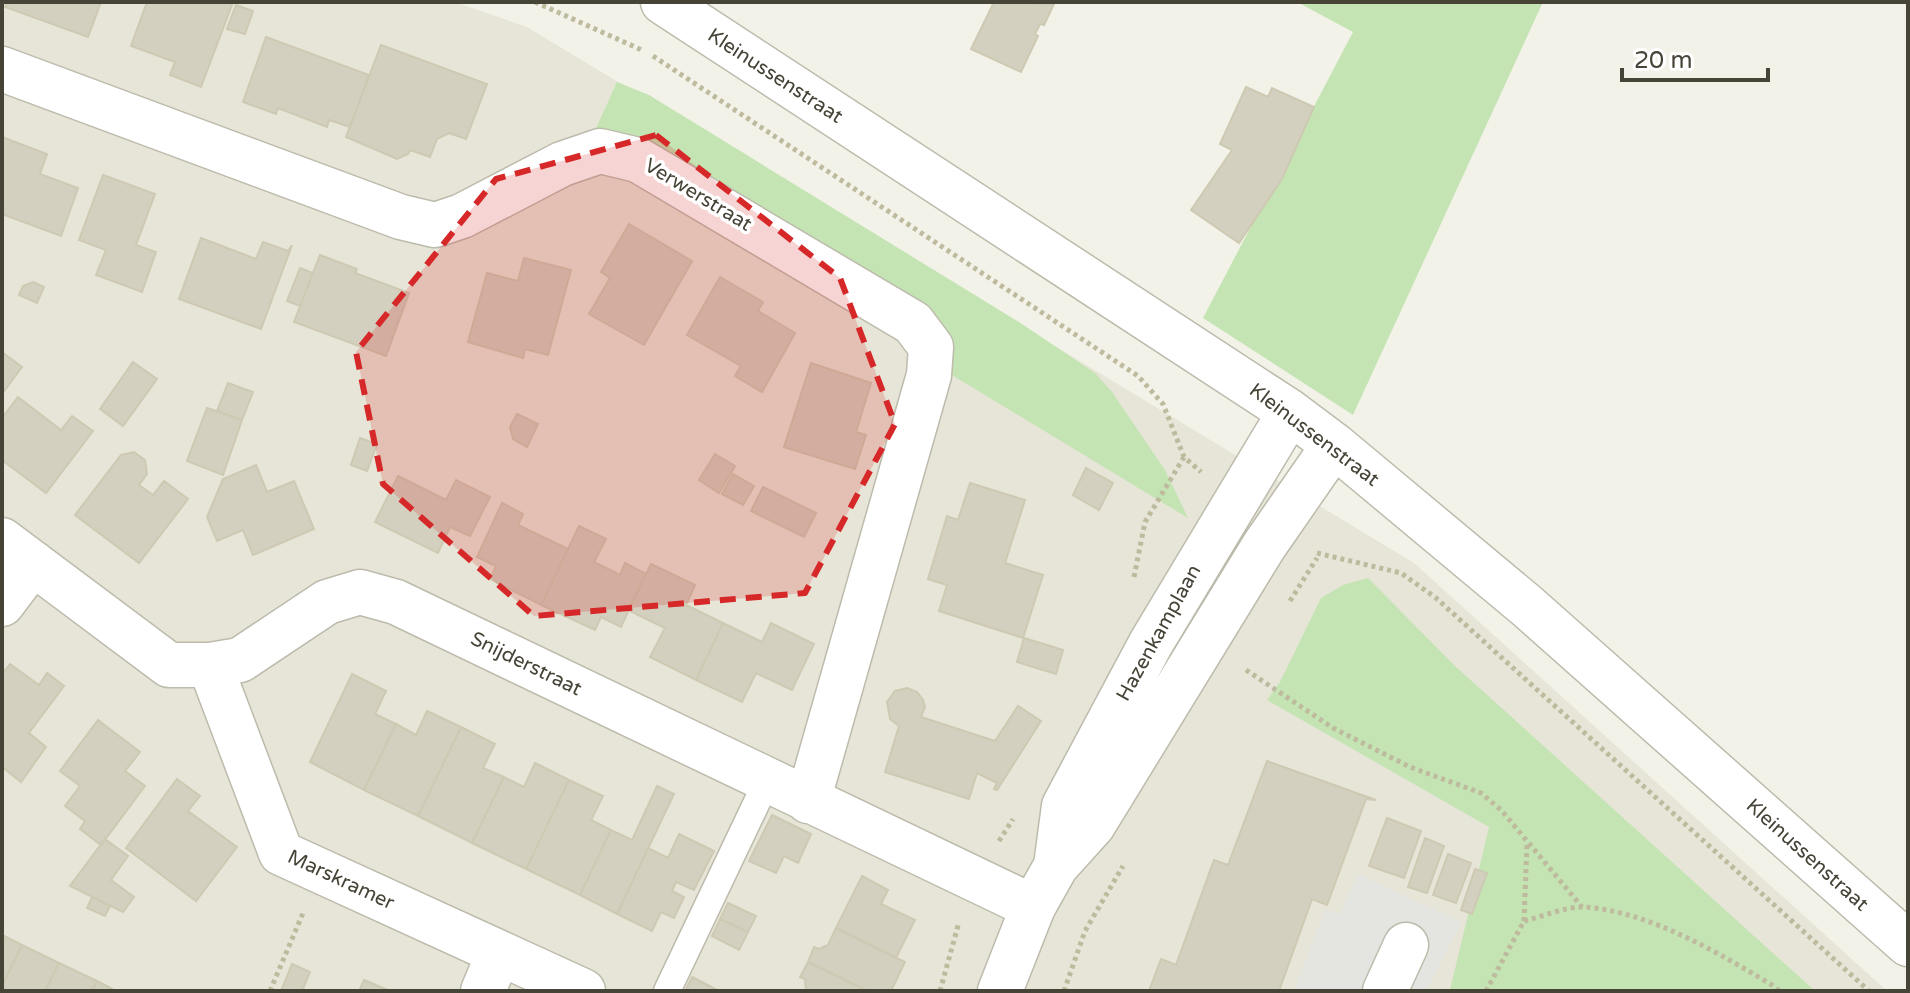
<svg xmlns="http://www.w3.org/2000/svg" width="1910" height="993" font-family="'Varela Round',sans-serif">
<rect width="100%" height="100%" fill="#f3f2e8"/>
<path fill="#e6e5d7" d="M2,2H455L527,27L1414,563L1887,991H2Z"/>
<path fill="#c4e4b4" d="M1297,2H1543L1353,415L1203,318L1353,32Z
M617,82L649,95L1022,324L1095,373L1112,392L1165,470L1188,518L947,372L943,340L584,155Z
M1368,578L1455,666L1815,991L1450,990L1489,827L1267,700L1280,682L1321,598L1343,585Z"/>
<path fill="#e4e4e0" d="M1358,874L1461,922L1426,991H1294L1325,909L1340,914Z"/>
<path fill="#d3d0bf" stroke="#cec9b2" stroke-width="2" d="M7,2H101L88,37L5,7Z
M147,2H233L201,87L170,75L175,62L131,46Z
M994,2L1054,4L1044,25L1040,24L1035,34L1038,36L1021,72L971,49Z
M236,5L253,11L245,34L227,29Z
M266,37L369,75L350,127L329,120L327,127L278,108L276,114L243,102Z
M381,45L487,84L466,139L449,133L437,139L430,157L410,150L408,154L397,159L346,137Z
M1246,87L1268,97L1272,88L1314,107L1282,179L1239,243L1191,210L1232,150L1220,144Z
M2,137L47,154L40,174L78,188L61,236L2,214Z
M103,175L155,194L136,245L156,252L142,292L96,275L106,250L79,240Z
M629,224L692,261L644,345L589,314L610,278L601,272Z
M201,238L256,259L263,242L288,251L292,245L261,329L179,299Z
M320,255L357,269L355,273L409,293L386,356L294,322Z
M524,258L571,270L548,355L525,349L523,358L468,342L487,273L518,281Z
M300,268L313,273L300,306L287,301Z
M720,277L763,302L758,311L795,333L762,392L735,376L741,366L687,335Z
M33,282L44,287L37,303L19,295L23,286Z
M2,352L22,367L2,394Z
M133,362L157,379L123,426L100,409Z
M811,363L871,383L856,432L866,435L855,469L784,447Z
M228,383L253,392L242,420L217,411Z
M18,397L61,430L72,416L93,431L46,493L2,460V418Z
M207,408L242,420L223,475L187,461Z
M517,414L538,424L527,447L513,439L510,427Z
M360,438L377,444L367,471L351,465Z
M134,452L145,460L147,474L139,485L153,495L164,481L188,499L139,563L75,515L121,455Z
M715,454L735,466L719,493L699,480Z
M256,465L267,492L294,481L314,529L253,555L243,530L217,541L207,517L223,479Z
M1086,468L1113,483L1099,510L1073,495Z
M733,474L754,486L743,505L722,494Z
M398,476L446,500L456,480L490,497L470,536L450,527L438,553L375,522Z
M970,483L1025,500L1005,563L1043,575L1023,638L939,611L947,585L928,579L947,516L958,520Z
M763,487L816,513L804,537L751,511Z
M502,503L523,514L518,525L568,549L541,605L490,579L496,566L477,557Z
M579,526L606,539L594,562L620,575L625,563L646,574L621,627L601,617L595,630L541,605Z
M651,564L695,585L686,605L723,623L696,680L650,657L665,628L628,610Z
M723,623L762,642L771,623L814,644L792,690L756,673L742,702L696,680Z
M1024,638L1063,650L1056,674L1017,662Z
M10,664L39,685L47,673L64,686L29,733L46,747L21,782L2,767V674Z
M352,674L386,691L375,714L396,724L364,790L310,762Z
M907,688L917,692L923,700L925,707L921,717L995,741L1018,706L1041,721L997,790L994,789L997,783L977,773L969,799L885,772L899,726L890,719L887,702L895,691Z
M427,711L461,727L418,816L364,790L396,724L416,735Z
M98,720L140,752L125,771L145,786L101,845L80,829L85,821L65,806L80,786L60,771Z
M461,727L495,744L483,768L504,777L472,843L418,816Z
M1267,761L1376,800L1366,799L1327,905L1312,899L1279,991H1149L1161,959L1176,965L1214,860L1228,865Z
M535,763L569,780L526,869L472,843L504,777L524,787Z
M177,779L200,796L188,811L237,847L196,901L126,848Z
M569,780L603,796L591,820L611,830L580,895L526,869Z
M657,786L674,794L617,914L580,895L611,830L632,840Z
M772,815L811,834L798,863L784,856L776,873L749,861Z
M1387,818L1421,831L1404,878L1369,866Z
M679,834L714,851L694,890L676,882L672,891L684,897L674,918L661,912L652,931L617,914L648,848L668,858Z
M1425,838L1444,846L1427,893L1408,887Z
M105,839L128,856L111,880L134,897L123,912L70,886Z
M1448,854L1471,863L1456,903L1433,895Z
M1475,869L1487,873L1472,914L1461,910Z
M862,876L888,890L881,904L915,920L896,958L836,928Z
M92,897L110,906L105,916L87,908Z
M728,903L756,916L748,932L720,919Z
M720,919L748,932L739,950L712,936Z
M836,928L905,962L891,991H868L808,962L814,947L819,949L828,945Z
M2,935L22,945L2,986Z
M22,945L59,963L45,991H2V986Z
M808,962L868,991H806L805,979L800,977Z
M59,963L97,981L92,991H45Z
M292,964L310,972L302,991H281Z
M692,977L719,991H685Z
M364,980L390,991H359Z
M97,981L116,991H92Z"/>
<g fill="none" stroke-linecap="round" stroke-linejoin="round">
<g stroke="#bdbbac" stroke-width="29">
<path id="service" d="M667,991L767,781"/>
</g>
<g stroke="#bdbbac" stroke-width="47">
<path id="minor" d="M2,69L401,217L435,225L462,216L562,164L600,151L638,160L913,323L931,347L929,375L808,801
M2,540L169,665H210L240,660L327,602L360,592L396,602L1033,907
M2,604L33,563
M210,665L281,853L583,991
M483,991L499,953
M1385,991L1406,945"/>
</g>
<g stroke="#bdbbac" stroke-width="47">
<path id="tertiary" d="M663,2L1290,412L1334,445L1527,606L1908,944
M1056,866L1064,806L1151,643L1290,412
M1000,991L1033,907L1056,866L1093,825L1264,546L1334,445"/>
</g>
<path stroke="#beba9e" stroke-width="5" stroke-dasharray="4 4" stroke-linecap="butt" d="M535,2L644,51
M653,56L1138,376L1163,404L1184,457L1201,472
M1317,553L1401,573L1436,598L1869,991
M1134,577L1145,522L1184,457
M1290,601L1317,558
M1246,670L1333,728L1410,767L1481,793L1502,811L1582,907
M999,841L1013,819
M1524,921L1527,844
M270,991L303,913
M940,991L959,922
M1064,991L1085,931L1123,866
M1486,991L1524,921C1542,917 1566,906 1585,907C1650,912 1717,952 1772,985L1779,991"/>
<use href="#service" stroke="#fff" stroke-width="26"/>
<use href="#minor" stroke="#fff" stroke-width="44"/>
<use href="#tertiary" stroke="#fff" stroke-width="44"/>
</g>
<path fill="#d62828" fill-opacity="0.2" stroke="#d62828" stroke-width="6" stroke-dasharray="16 10" stroke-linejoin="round" d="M656,135L840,278L895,424L805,593L534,616L383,484L356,352L496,179Z"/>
<g text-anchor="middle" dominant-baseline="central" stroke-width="7" stroke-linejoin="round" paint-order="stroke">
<g font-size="20" fill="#464337" stroke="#fff">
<text transform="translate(775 76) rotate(33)">Kleinussenstraat</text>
<text transform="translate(698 195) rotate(31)">Verwerstraat</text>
<text transform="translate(1314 435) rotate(37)">Kleinussenstraat</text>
<text transform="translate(1159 633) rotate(-61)">Hazenkamplaan</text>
<text transform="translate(526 664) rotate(26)">Snijderstraat</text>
<text transform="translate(1807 855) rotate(42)">Kleinussenstraat</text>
<text transform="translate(341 880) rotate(25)">Marskramer</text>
</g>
</g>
<rect width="1910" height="993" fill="none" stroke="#464337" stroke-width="8"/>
<path d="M1622 68v12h146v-12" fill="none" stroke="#464337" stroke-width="4"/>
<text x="1634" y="68" font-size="24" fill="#464337" stroke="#ffffff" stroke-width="6" paint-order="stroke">20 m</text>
</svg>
